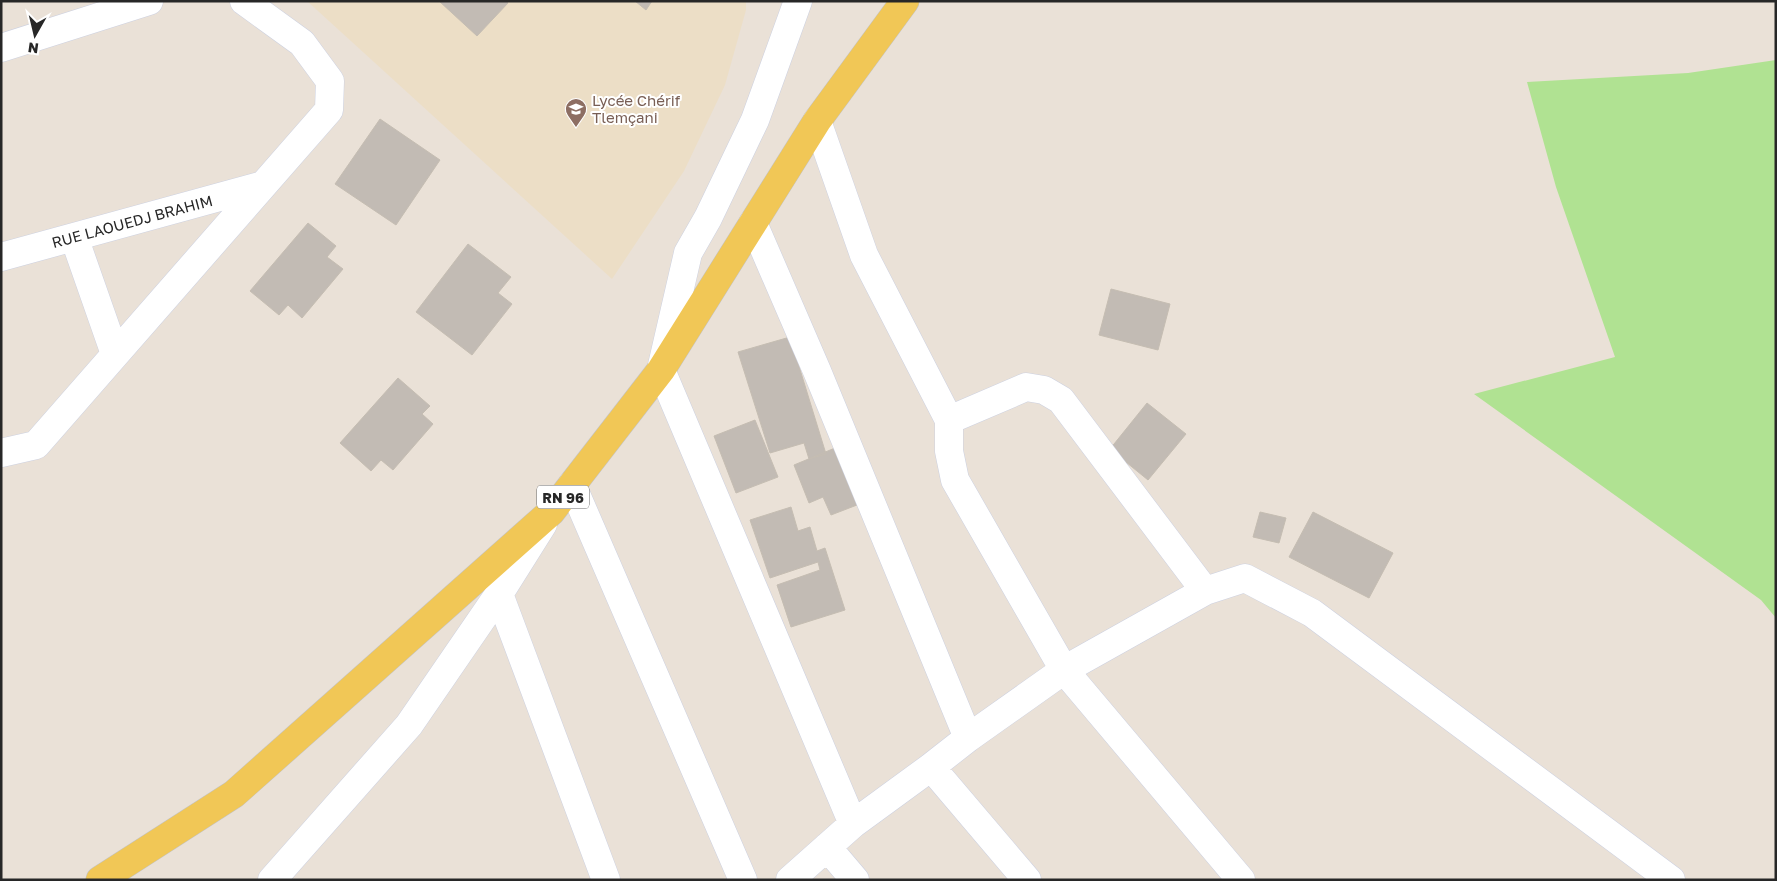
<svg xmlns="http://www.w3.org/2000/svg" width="1777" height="881" font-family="'Golos Text',sans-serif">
<rect width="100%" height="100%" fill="#eae1d7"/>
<path fill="#ecdec6" d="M307,1H746V10L725,85L684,171L612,279Z"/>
<path fill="#b0e292" d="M1776,60V618L1761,600L1474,394L1615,357L1556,187L1527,82L1688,73Z"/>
<path fill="#c2bbb4" stroke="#c5bdb2" d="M439,1H506L508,3L477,36Z
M635,1H652L646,10Z
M380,119L440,160L396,225L335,184Z
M308,223L336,246L327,257L343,269L302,318L288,305L279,315L250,291Z
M468,244L511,277L498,293L512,304L472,355L416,312Z
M1111,289L1170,304L1158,350L1099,335Z
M790,337L826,454L809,459L804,443L770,453L738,352Z
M398,378L430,406L422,414L433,424L393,470L381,460L371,471L340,443Z
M1147,403L1186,434L1148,480L1110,449Z
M755,420L778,477L736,493L714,436Z
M835,448L857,505L831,515L823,497L809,503L794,465Z
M791,507L798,531L810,527L817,551L825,548L845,610L791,627L777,585L820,570L818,562L770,578L750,520Z
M1260,512L1286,518L1279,543L1253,537Z
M1313,512L1393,553L1369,598L1289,557Z"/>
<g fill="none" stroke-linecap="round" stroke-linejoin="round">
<g stroke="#cdd1e0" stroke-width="29">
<path id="minor" d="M798,1L755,120L708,218L688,253L661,370L853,824
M1,48L149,1
M817,121L864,255L949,420V451L955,480L1064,670L1241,880
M753,223L817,371L968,738
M74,237L115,354
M1,257L263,185
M949,420L1026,387L1044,390L1061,400L1205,591
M1,453L36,445L329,110L330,81L302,43L244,1
M572,485L743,880
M499,594L606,880
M931,767L1027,880
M827,847L855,880
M272,880L409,725L499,594L543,524
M790,880L853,824L931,767L968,738L1064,670L1205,591L1245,578L1312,613L1671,880"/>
</g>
<g stroke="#c3c3c3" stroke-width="29">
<path id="primary" d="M100,880L234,794L551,512L661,370L817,121L905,1"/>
</g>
<use href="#minor" stroke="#fff" stroke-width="28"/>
<use href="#primary" stroke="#f1c756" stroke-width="28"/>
</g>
<defs>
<g id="school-pin" transform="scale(1.125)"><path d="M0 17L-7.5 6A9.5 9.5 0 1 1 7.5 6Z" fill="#8d6e63" stroke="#fff"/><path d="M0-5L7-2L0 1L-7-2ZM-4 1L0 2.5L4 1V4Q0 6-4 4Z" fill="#fff"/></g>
</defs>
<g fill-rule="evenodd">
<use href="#school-pin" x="576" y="109"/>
</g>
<g text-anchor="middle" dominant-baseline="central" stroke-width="4" stroke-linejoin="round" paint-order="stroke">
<rect fill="#fff" stroke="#686868" stroke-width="1" x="537" y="485.5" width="52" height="23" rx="4"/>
<g font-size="14" font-weight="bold" fill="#272727">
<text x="563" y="497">RN 96</text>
</g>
<g font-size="15" fill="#785e54" stroke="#fff" text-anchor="start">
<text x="592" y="100">Lycée Chérif<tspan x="592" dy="17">Tlemçani</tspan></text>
</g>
<g font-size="15" fill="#272727" stroke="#fff">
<text transform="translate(132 221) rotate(-15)">RUE LAOUEDJ BRAHIM</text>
</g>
</g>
<rect width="1777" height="881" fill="none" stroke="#272727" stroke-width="5"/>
<g transform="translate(35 35) rotate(188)" stroke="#ffffff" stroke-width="4" paint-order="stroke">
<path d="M0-4L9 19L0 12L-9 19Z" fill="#272727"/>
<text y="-8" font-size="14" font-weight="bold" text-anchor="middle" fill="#272727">N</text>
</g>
</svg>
